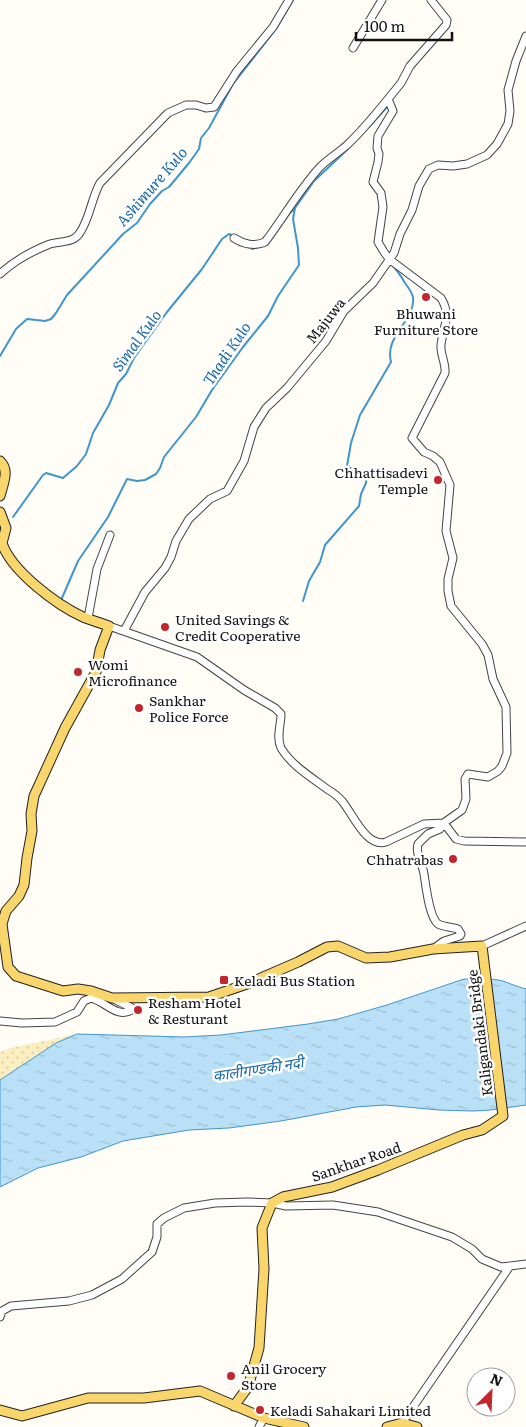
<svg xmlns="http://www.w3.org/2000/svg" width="526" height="1427" font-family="Literata,'Noto Sans Devanagari',serif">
<defs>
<pattern id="sand-dots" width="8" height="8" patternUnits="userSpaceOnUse" patternTransform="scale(1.25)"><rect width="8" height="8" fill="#fbeec1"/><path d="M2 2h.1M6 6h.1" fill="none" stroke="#d6cba5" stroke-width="1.8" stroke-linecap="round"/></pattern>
<pattern id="water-ripples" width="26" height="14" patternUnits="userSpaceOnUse" patternTransform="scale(1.25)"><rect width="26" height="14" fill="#b9e0f7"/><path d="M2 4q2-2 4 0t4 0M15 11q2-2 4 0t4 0" fill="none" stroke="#9ebfd3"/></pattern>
</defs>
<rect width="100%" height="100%" fill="#fffdf5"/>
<path fill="url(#sand-dots)" d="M77,1034L56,1043L0,1080V1052L10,1048Z"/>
<path fill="url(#water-ripples)" stroke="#3f96cf" d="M464,979C477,979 491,978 503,981C511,984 518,987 526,989V1105L490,1110L473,1111L439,1110L385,1105L356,1107L281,1121L229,1128L189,1130L123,1141L81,1157L38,1168L0,1187V1080L56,1043L77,1034L184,1037L221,1035L308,1024L338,1019L387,1005Z"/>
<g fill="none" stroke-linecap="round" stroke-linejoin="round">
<path stroke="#3f96cf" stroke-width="2" d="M369,127L387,107
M286,217L295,208
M250,246L252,249L263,246
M0,356L16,329L27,319L45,321L51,319L56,313L67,295L123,234L137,223L150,204L162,191L169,187L189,163L199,149L201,138L209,128L233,84L276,29L293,0
M13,517L43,475L46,473L63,478L77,466L86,454L93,433L109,405L118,383L126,374L134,358L167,312L202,269L222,239L229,234L233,236
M0,530L1,529
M62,598L78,561L108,517L127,479L137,481L145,480L156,474L160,468L164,457L196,417L212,390L243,347L268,316L278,296L299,265L298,248L293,219L295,208L314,181L348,149
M303,601L309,581L320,562L325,545L359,506L361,494L366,483V477L347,466L351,443L360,415L391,362C384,335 416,321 413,297C412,293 408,287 405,283C401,276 397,270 391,264"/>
<g stroke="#444" stroke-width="9">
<path id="minor" d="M431,0L447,20L446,25L410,66L401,83L388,99L393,111L378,136L377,148L379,154L378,162L373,182L381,193L383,207L378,242L384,252L389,259L441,298C452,316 443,326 441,345C440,354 446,363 445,373L412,438L424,452L433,456L440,462L450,485L446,531L453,558L448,579V591L451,606L482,644L488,655L493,679L506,707L507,753L502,766L498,771L488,777L468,774L465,779L466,799L462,810L445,822L440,829L428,834L418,844C415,854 423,865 424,874C426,886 429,917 438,924C444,927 452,927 458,929L461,934L460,936L444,941L433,949
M353,48L382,0
M234,238C243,244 255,247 265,242C284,217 299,190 320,167C328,159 338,153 347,145C362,131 375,115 388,99
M0,274C14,261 32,251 50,244C60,241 73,243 79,234C90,219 91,199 100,183L168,113L186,105H196L206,108L214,107L237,71L273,27L289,0
M88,618L97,569L110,535
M109,626L197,657L244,690L275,708L281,714C281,725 276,737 281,748C291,765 311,777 327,789C332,792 338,796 342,801C353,814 366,848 386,842L424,824L444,823L456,839L464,841L526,842
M124,631L145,592L165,568L171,557L176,541L189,519L210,499L227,491L244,461L254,427L266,408L287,388L326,341L344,311L373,283L394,253L400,234L412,210L419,186L429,169L438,165L453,166L467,164L487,155L497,144L508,124L510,111L508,90L516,61L526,36
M482,946L526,926
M0,1021L22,1023L55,1022L77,1012L84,1001L91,998C105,1001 117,1019 132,1010V1008L114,999
M0,1317L2,1311L11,1306L69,1301L92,1295L122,1279L152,1252L157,1237V1224L164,1218L184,1208L215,1203L247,1202L272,1203L286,1206L333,1205L378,1212L452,1237L472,1249L482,1259L501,1267L526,1264
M402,1423L510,1266
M259,1427L264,1418"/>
</g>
<g stroke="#222" stroke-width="11">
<path id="major" d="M0,461C10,470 3,484 0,496
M0,512L6,528L2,543C11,571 57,605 83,617C91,620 100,623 109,626L100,650L96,672L65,728L34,796L31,814L32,831L27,858L24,885L19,896L6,911L2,924L8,967L16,976L63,991L78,989L91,991L112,998L209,997L247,984L298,962L327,947L338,946L366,958L390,957L433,949L482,946L503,1116L482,1130L463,1135L378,1170L332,1187L283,1197L272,1203L262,1228L264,1269L259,1348L248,1387L234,1406
M0,1410L22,1416L88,1398H144L200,1391L264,1418L304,1427
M387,1427L402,1423L417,1427"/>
</g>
<use href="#minor" stroke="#fff" stroke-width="7"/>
<use href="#major" stroke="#f9d66b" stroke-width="9"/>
</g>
<g fill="#c4262e" stroke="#fff" stroke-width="2">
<circle cx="426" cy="297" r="5"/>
<circle cx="438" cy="480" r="5"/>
<circle cx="165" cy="627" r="5"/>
<circle cx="78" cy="672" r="5"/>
<circle cx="139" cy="708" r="5"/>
<circle cx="453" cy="859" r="5"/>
<rect x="219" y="975" width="10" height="10" rx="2.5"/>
<circle cx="138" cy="1010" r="5"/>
<circle cx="231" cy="1376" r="5"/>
<circle cx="260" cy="1410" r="5"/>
</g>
<g text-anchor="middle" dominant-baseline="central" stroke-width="5" stroke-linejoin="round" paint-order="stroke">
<g font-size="14" fill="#111" stroke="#fff" text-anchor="start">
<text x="426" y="313" text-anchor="middle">Bhuwani<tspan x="426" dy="16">Furniture Store</tspan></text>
<text x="428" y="472" text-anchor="end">Chhattisadevi<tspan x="428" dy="16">Temple</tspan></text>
<text x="175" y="619">United Savings &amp;<tspan x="175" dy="16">Credit Cooperative</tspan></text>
<text x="88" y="664">Womi<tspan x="88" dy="16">Microfinance</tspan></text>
<text x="149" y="700">Sankhar<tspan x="149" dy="16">Police Force</tspan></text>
<text x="443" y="859" text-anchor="end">Chhatrabas</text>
<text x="234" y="980">Keladi Bus Station</text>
<text x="148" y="1002">Resham Hotel<tspan x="148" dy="16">&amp; Resturant</tspan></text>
<text x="241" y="1368">Anil Grocery<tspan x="241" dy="16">Store</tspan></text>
<text x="270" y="1410">Keladi Sahakari Limited</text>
</g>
<g font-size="14" fill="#111" stroke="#fff">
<text transform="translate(325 320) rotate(-52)">Majuwa</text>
<text transform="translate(479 1033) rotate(-97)">Kaligandaki Bridge</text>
<text transform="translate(356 1161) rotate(-19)">Sankhar Road</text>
</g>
<g font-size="15" font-style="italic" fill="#1768a6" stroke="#fff">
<text transform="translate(151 186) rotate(-49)">Ashimure Kulo</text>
<text transform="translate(136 340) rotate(-54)">Simal Kulo</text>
<text transform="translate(226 353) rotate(-56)">Thadi Kulo</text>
<text transform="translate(258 1068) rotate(-9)">कालीगण्डकी नदी</text>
</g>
</g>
<g transform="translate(491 1392) rotate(24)"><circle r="24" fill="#ffffff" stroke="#a0a0a0"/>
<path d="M0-4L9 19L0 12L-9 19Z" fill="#c4262e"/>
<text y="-8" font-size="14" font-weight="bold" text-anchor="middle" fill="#111111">N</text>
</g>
<path d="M356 32v8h96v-8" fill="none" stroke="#111111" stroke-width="2.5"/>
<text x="364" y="32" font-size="15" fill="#111111" stroke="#ffffff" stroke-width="4" paint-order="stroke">100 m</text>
</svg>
